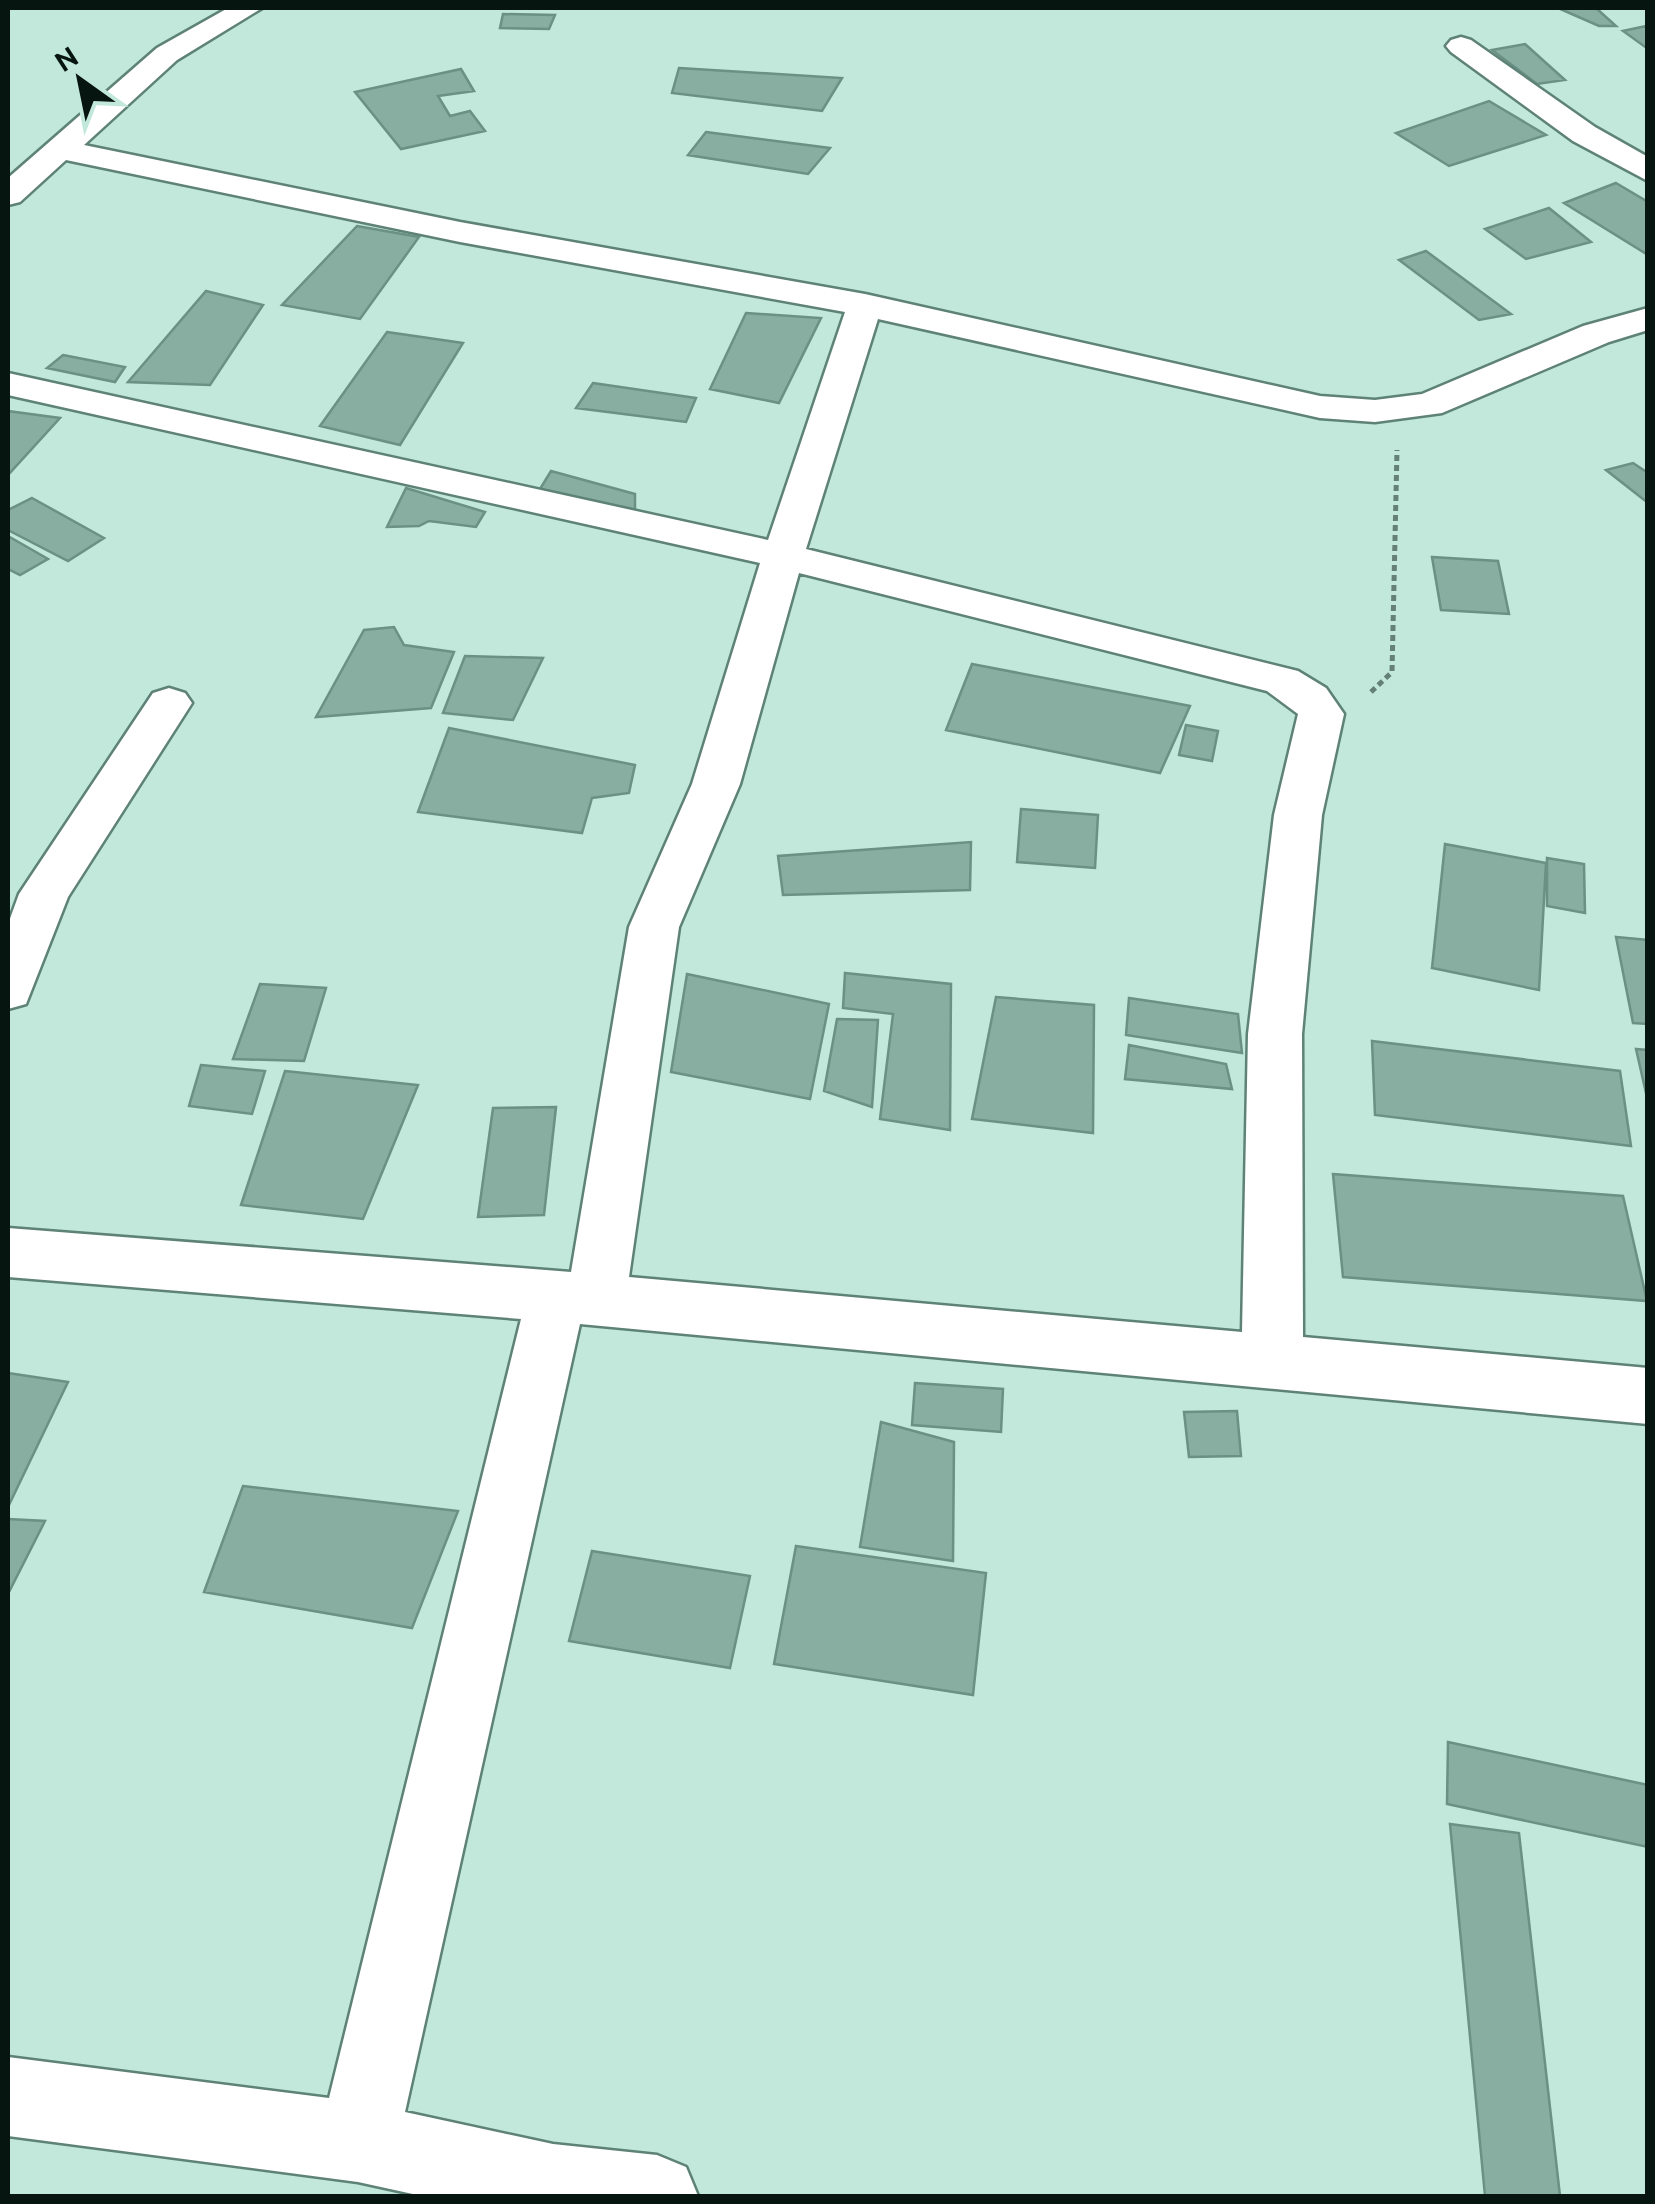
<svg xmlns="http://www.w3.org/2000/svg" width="1655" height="2204" font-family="Ubuntu,sans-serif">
<rect width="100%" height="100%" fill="#c1e8db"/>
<path fill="#88ada1" stroke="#6b9084" stroke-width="2.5" d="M1558,8H1596L1616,26H1599Z
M503,14L555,15L549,29L500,28Z
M1646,26L1648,49L1623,31Z
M1525,44L1565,80L1537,84L1492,50Z
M679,68L842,78L822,111L672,93Z
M461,69L474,91L438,96L450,116L470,111L485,131L401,149L355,92Z
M1489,101L1546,135L1449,166L1396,133Z
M706,132L830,148L808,174L688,155Z
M1616,183L1648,202V255L1564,203Z
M1549,208L1591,242L1526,259L1485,229Z
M357,226L419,237L360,319L282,305Z
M1426,251L1511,314L1479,320L1399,260Z
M206,291L263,305L210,385L128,382Z
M746,313L821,318L779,403L710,389Z
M387,332L463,343L400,445L320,426Z
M63,355L125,367L115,382L47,368Z
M593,383L696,398L686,422L576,408Z
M8,411L60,418L8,475Z
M1633,463L1648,473V503L1606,470Z
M551,471L635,494V510L540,489Z
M406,488L485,512L476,527L429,521L419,526L387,527Z
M32,498L104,538L68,561L8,530V510Z
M8,536L48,559L20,575L8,569Z
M1432,557L1498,561L1509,614L1441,610Z
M394,627L404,645L454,652L431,708L316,717L364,630Z
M465,656L543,658L513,720L443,713Z
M972,664L1190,706L1160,773L946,730Z
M1186,725L1218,731L1212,761L1179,755Z
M449,728L635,765L629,793L592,798L582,833L418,812Z
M1021,809L1098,815L1095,868L1017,862Z
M971,842L970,890L783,895L778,856Z
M1445,844L1546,863L1539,990L1432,968Z
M1547,858L1584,864L1585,913L1547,906Z
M1616,937L1648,940V1024L1633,1023Z
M845,973L951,984L950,1130L880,1119L893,1014L843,1008Z
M687,974L829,1004L810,1099L671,1072Z
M260,984L326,988L304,1061L233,1059Z
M996,997L1094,1005L1093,1133L972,1119Z
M1129,998L1238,1014L1242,1053L1126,1035Z
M837,1019L878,1020L872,1107L824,1091Z
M1372,1041L1620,1071L1631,1146L1375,1115Z
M1129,1045L1226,1064L1232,1089L1125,1079Z
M1636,1049L1648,1050V1102Z
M201,1065L265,1071L252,1114L189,1106Z
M285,1071L418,1085L363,1219L241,1205Z
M556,1107L544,1215L478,1217L493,1108Z
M1333,1174L1623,1196L1647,1301L1343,1277Z
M8,1373L68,1382L8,1507Z
M915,1383L1003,1389L1001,1432L912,1425Z
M1237,1411L1241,1456L1189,1457L1184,1412Z
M881,1422L954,1442L953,1561L860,1547Z
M243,1486L458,1511L412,1628L204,1592Z
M8,1519L45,1521L8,1594Z
M796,1546L986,1573L973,1695L774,1664Z
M592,1551L750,1576L730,1668L569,1641Z
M1448,1742L1648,1785V1847L1447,1804Z
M1450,1824L1519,1833L1560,2196H1485Z"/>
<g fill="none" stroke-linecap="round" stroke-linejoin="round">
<g stroke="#5e8277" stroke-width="5">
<path id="minor" d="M228,8H262L177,60L84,145L460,222L865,294L1320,396L1375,400L1422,394L1583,326L1648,308V330L1609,342L1442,413L1375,422L1320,418L878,319L806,549L1298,671L1326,688L1344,714L1322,815L1302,1034L1303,1337L1648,1368V1424L580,1324L405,2112L553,2144L657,2155L686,2167L698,2196H422L358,2182L8,2136V2057L329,2098L521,1319L8,1277V1228L571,1272L629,927L692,784L760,563L8,395V373L768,540L845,312L460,242L66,160L20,202L8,205V178L157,48ZM799,573L1267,691L1298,714L1274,815L1248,1034L1242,1332L629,1277L679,927L740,784Z
M1461,37L1471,40L1595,127L1648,157V181L1573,141L1451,52L1446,46L1451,40Z
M169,688L185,693L192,703L68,897L26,1004L8,1009V924L19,894L153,693Z"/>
</g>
<path stroke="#658077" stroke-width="5" stroke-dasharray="6 4" stroke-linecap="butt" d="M1371,692L1392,672L1397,450"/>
<use href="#minor" fill="#fff" fill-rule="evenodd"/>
</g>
<rect width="1655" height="2204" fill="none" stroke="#071511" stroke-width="20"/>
<g transform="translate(80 80) rotate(327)" stroke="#c1e8db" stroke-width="8" paint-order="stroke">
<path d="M0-8L18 38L0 25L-18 38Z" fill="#071511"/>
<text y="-15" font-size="28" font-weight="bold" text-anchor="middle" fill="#071511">N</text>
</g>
</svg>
